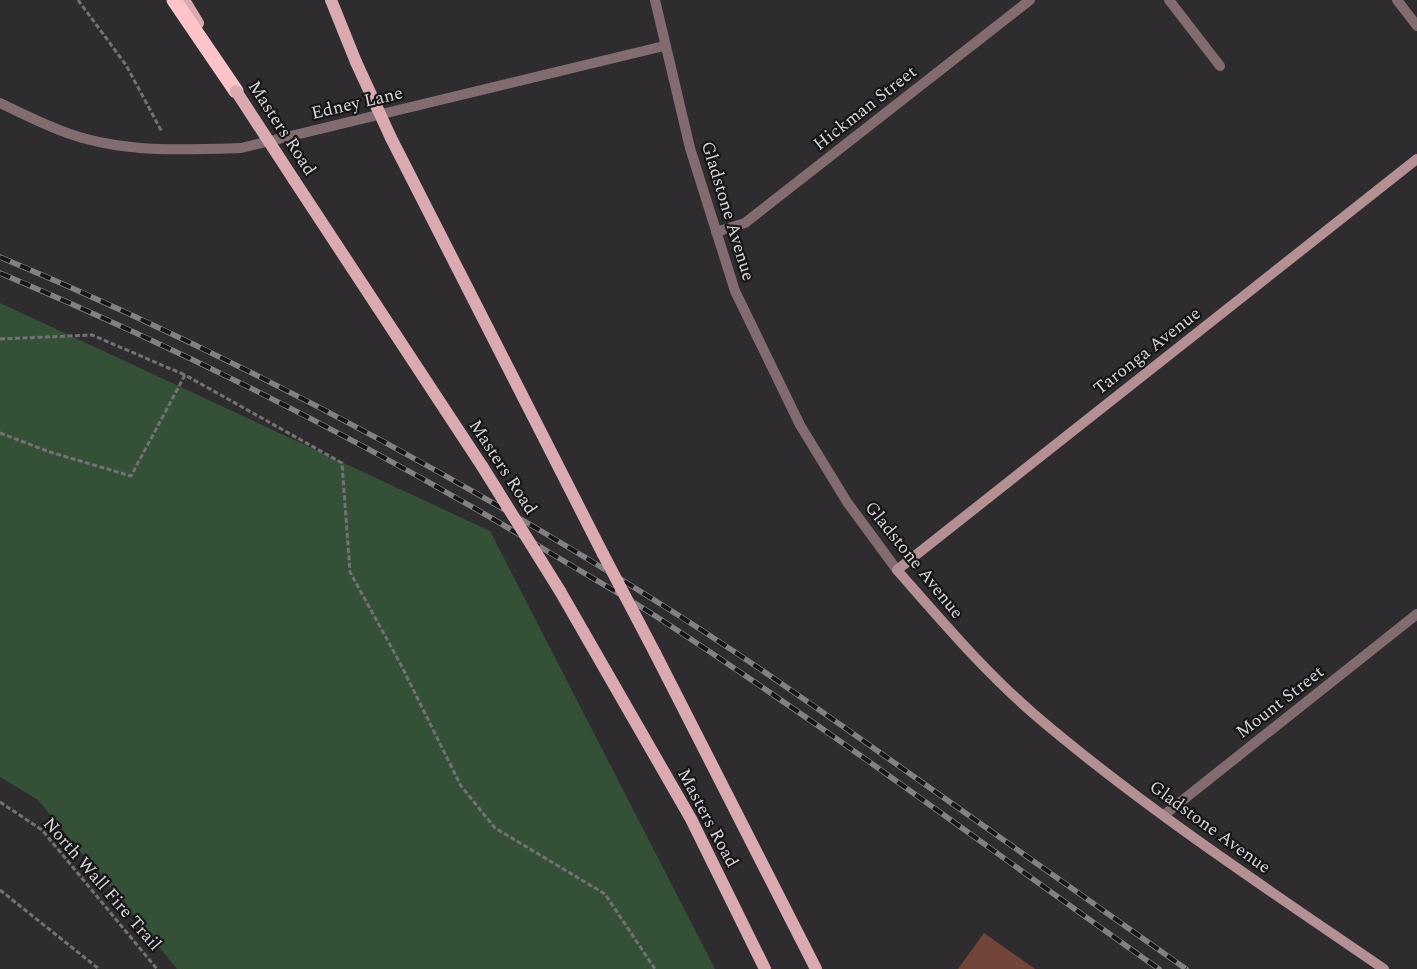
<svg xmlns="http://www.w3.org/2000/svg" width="1417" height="969" font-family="Spectral,serif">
<rect width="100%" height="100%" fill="#2f2c30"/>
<path fill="#345137" d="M0,303L490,531L715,969H177L38,800L0,777Z"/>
<path fill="#73453a" d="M984,933L1035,969H958Z"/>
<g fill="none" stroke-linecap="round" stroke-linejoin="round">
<path stroke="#747175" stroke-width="3" stroke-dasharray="5 2.5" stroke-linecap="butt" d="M78,0L126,65L162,132
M0,339L92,335L185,375
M0,433L50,452L131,476L185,375L342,463L350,572L400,663L461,786L495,828L605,894L655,969
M0,802L42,830L157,969
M0,890L99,969"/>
<path stroke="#836c6f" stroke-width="10" d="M655,0L690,148L735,291L800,425L847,502L897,570
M1169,0L1220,66
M1397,0L1417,26
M0,103C23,114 46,126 70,134C125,153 185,150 241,148L664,46
M716,232L745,223L1030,0
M1164,815L1417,614"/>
<path stroke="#b48f93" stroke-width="10" d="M1384,969C1266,888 1144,808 1035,715C984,671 941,620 897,570L1417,159"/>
<path stroke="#daaab0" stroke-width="12" d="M184,0L198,23
M331,0L356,62
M391,138L603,554
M294,180L482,466
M560,591L691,819L765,969
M655,653L816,969"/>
<path stroke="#fcc3c9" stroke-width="15" d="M174,0L236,91"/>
<g stroke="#848185" stroke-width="5.5">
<path id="rail" d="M0,257C229,353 449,471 659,603C752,661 841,725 930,788C1015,848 1100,908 1186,969
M0,273C190,353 375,447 552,554C587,575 623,595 657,617C828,728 992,851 1159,969"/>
</g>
<use href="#rail" stroke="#161517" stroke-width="4" stroke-dasharray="11" stroke-linecap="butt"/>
<path stroke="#daaab0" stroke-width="12" d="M356,62L391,138
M236,91L294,180
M482,466L560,591
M603,554L655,653"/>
</g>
<g text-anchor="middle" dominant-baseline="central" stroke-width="4.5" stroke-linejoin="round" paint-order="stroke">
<g font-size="18" fill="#d7d5d8" stroke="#161517">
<text transform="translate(357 103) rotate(-13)">Edney Lane</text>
<text transform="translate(865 108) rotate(-38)">Hickman Street</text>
<text transform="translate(282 128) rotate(57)">Masters Road</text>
<text transform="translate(728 211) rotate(73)">Gladstone Avenue</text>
<text transform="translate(1147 351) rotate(-38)">Taronga Avenue</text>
<text transform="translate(503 467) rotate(57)">Masters Road</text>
<text transform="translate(914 560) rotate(51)">Gladstone Avenue</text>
<text transform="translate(1280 702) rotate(-38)">Mount Street</text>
<text transform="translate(708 818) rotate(62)">Masters Road</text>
<text transform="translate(1210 827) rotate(36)">Gladstone Avenue</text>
<text transform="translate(102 884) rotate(49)">North Wall Fire Trail</text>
</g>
</g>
</svg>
